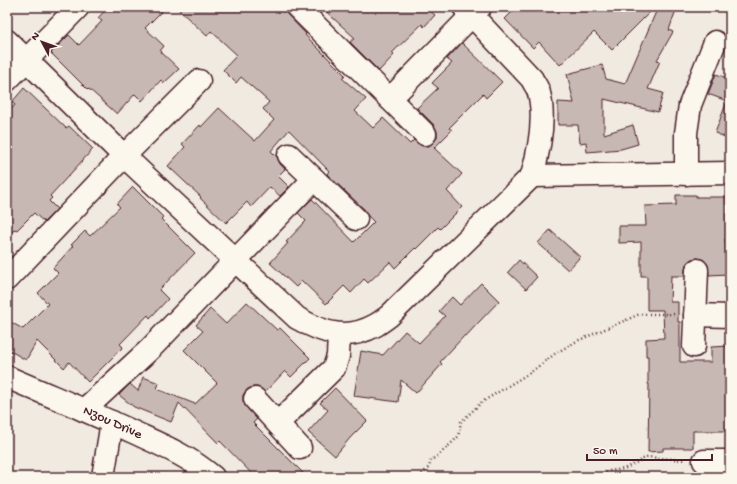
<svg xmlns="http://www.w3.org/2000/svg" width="737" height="484" font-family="'Gochi Hand',sans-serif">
<rect width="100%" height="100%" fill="#f0eae0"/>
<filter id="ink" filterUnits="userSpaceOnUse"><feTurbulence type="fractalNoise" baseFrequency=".025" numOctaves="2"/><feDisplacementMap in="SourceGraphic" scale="8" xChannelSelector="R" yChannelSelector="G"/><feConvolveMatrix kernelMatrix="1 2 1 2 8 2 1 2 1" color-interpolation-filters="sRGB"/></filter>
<g filter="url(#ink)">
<path fill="#c8b8b3" stroke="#4a1f2b" d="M108,7H166L145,28L164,46L160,51L179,69L164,83L161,80L142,101L135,94L117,114L89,89L88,90L51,53L69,35L79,45L102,21L98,18Z
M176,7H280L306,34L305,35L345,75L342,78L366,99L355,111L373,128L383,118L410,144L414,140L422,146H429L434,142L437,137V131L434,125L417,108L438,88L432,83L452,63L447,59L462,43L502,82L486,98L483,94L449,128L452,130L434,148L462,174L447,191L462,207L440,229L438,227L416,249L415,248L395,268L390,262L368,283L364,279L351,293L344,286L326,304L302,281L296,287L270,263L288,243L286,242L306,221L298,213L312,199L354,242L374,222L368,216L365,210L327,174L329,171L289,130L271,151L277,157L280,164L285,169L278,176L289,187L280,196L270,187L251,207L247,202L226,223L200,198L201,197L168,166L185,147L182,144L200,125L201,127L219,108L255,141L274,120L263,109L269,102L241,77L236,83L223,70L237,55L211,31L207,36Z
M321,7H426L435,15L424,27L422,24L392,53L394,55L379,71L350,42L355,38Z
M517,7H655L612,50L594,32L560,65L539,42L533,48L505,19Z
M658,7H677L669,30L673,32L657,60L660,61L648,89L663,93L658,112L604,99V134L633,125L638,144L621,149L587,152L586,142L580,143L578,125H558V102L574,103L567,74L602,65L606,79L625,84Z
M716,74L730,79V139L715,133L727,101L708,94Z
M24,88L66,128L69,126L93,149L50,196L52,198L49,201L57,209L44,222L34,213L17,230L15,229L7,237V114L15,105L12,102Z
M133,187L163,217L161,219L195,253L159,290L168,299L150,318L148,315L120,344L123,347L88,382L69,362L64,368L37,341L26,360L7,349V320L23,329L48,304L38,293L58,273L53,268L73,246L71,245L85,231L90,236L120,207L117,204Z
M676,195H696V197H727V239H725L728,274L709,275L708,265L704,260L698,258L692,259L686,264L684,276H671L670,302H678V322H680V362H711V347L730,346V431H693V448H663V451L648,452L649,384H648V356H646V339L664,338L663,310H647V276H641V242L619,243V226H646L645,206L676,205Z
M550,230L580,257L568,270L538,243Z
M519,260L537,277L526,289L508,272Z
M481,283L499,301L479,322L466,336L465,335L440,362L442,364L416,393L401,380L398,402L354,396L361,351L383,355L405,331L419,343L445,316L439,311L452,297L460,305Z
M247,302L277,330L280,328L310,358L291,377L285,371L265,392L258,387H253L247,390L243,395V401L246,407L257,419L253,423L307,477H255L220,441L218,443L179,403L171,422L134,407L119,395L130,384L138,391L143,377L159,383L157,389L195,404L217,383L184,350L203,331L196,325L210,309L226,324Z
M335,388L367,421L350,438L335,456L308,432L328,410L320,403Z"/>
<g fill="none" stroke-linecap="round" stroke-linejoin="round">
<g stroke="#4a1f2b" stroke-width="25">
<g id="minor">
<path d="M297,7L425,134"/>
<path d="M7,41L124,156L297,318C325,334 347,341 376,325C381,322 385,319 389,316L532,176C539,151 546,119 539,93C538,88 534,84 532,79L464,7"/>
<path d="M7,80L78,7"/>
<path d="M390,99L480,7"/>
<path d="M686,174V133L690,105L715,42"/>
<path d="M532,176L730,173"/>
<path d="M314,179L356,219"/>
<path d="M7,279L124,156L199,81"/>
<path d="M695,315L730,316"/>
<path d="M694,346L697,270"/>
<path id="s1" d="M7,377C48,395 90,412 131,431C159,444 189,456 213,477"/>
<path d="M255,399L300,448"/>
<path d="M84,410L150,349L314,179L289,155"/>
<path d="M278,423L334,368L338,356L339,335"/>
<path d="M704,461H730"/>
<path d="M103,477L112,422"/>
</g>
</g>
<path stroke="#4a1f2b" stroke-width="2.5" stroke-dasharray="1 3" stroke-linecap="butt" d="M419,477L429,467L431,460L439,455L458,437L461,422L482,402L531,372L556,353L577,341L640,314H677
M599,477L609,471L624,469L647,457L686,460"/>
<use href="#minor" stroke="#fbf7ec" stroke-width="22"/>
</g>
</g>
<g text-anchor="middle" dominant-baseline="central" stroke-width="3" stroke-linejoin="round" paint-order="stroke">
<g font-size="14" fill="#4a1f2b" stroke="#fbf7ec">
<text stroke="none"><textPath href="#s1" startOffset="115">Nzou Drive</textPath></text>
</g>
</g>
<rect width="737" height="484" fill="none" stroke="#fbf7ec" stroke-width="24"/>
<rect x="12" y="12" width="713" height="460" fill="none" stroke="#4a1f2b" stroke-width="1.5" filter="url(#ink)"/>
<g transform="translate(42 42) rotate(311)" stroke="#fbf7ec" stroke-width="3" paint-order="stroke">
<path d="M0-3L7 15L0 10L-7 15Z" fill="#4a1f2b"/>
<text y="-6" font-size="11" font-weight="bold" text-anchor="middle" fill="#4a1f2b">N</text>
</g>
<path d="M587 454v6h125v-6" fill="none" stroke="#4a1f2b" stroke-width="2"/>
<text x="593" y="454" font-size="12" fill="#4a1f2b" stroke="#fbf7ec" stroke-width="3" paint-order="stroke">50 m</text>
</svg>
